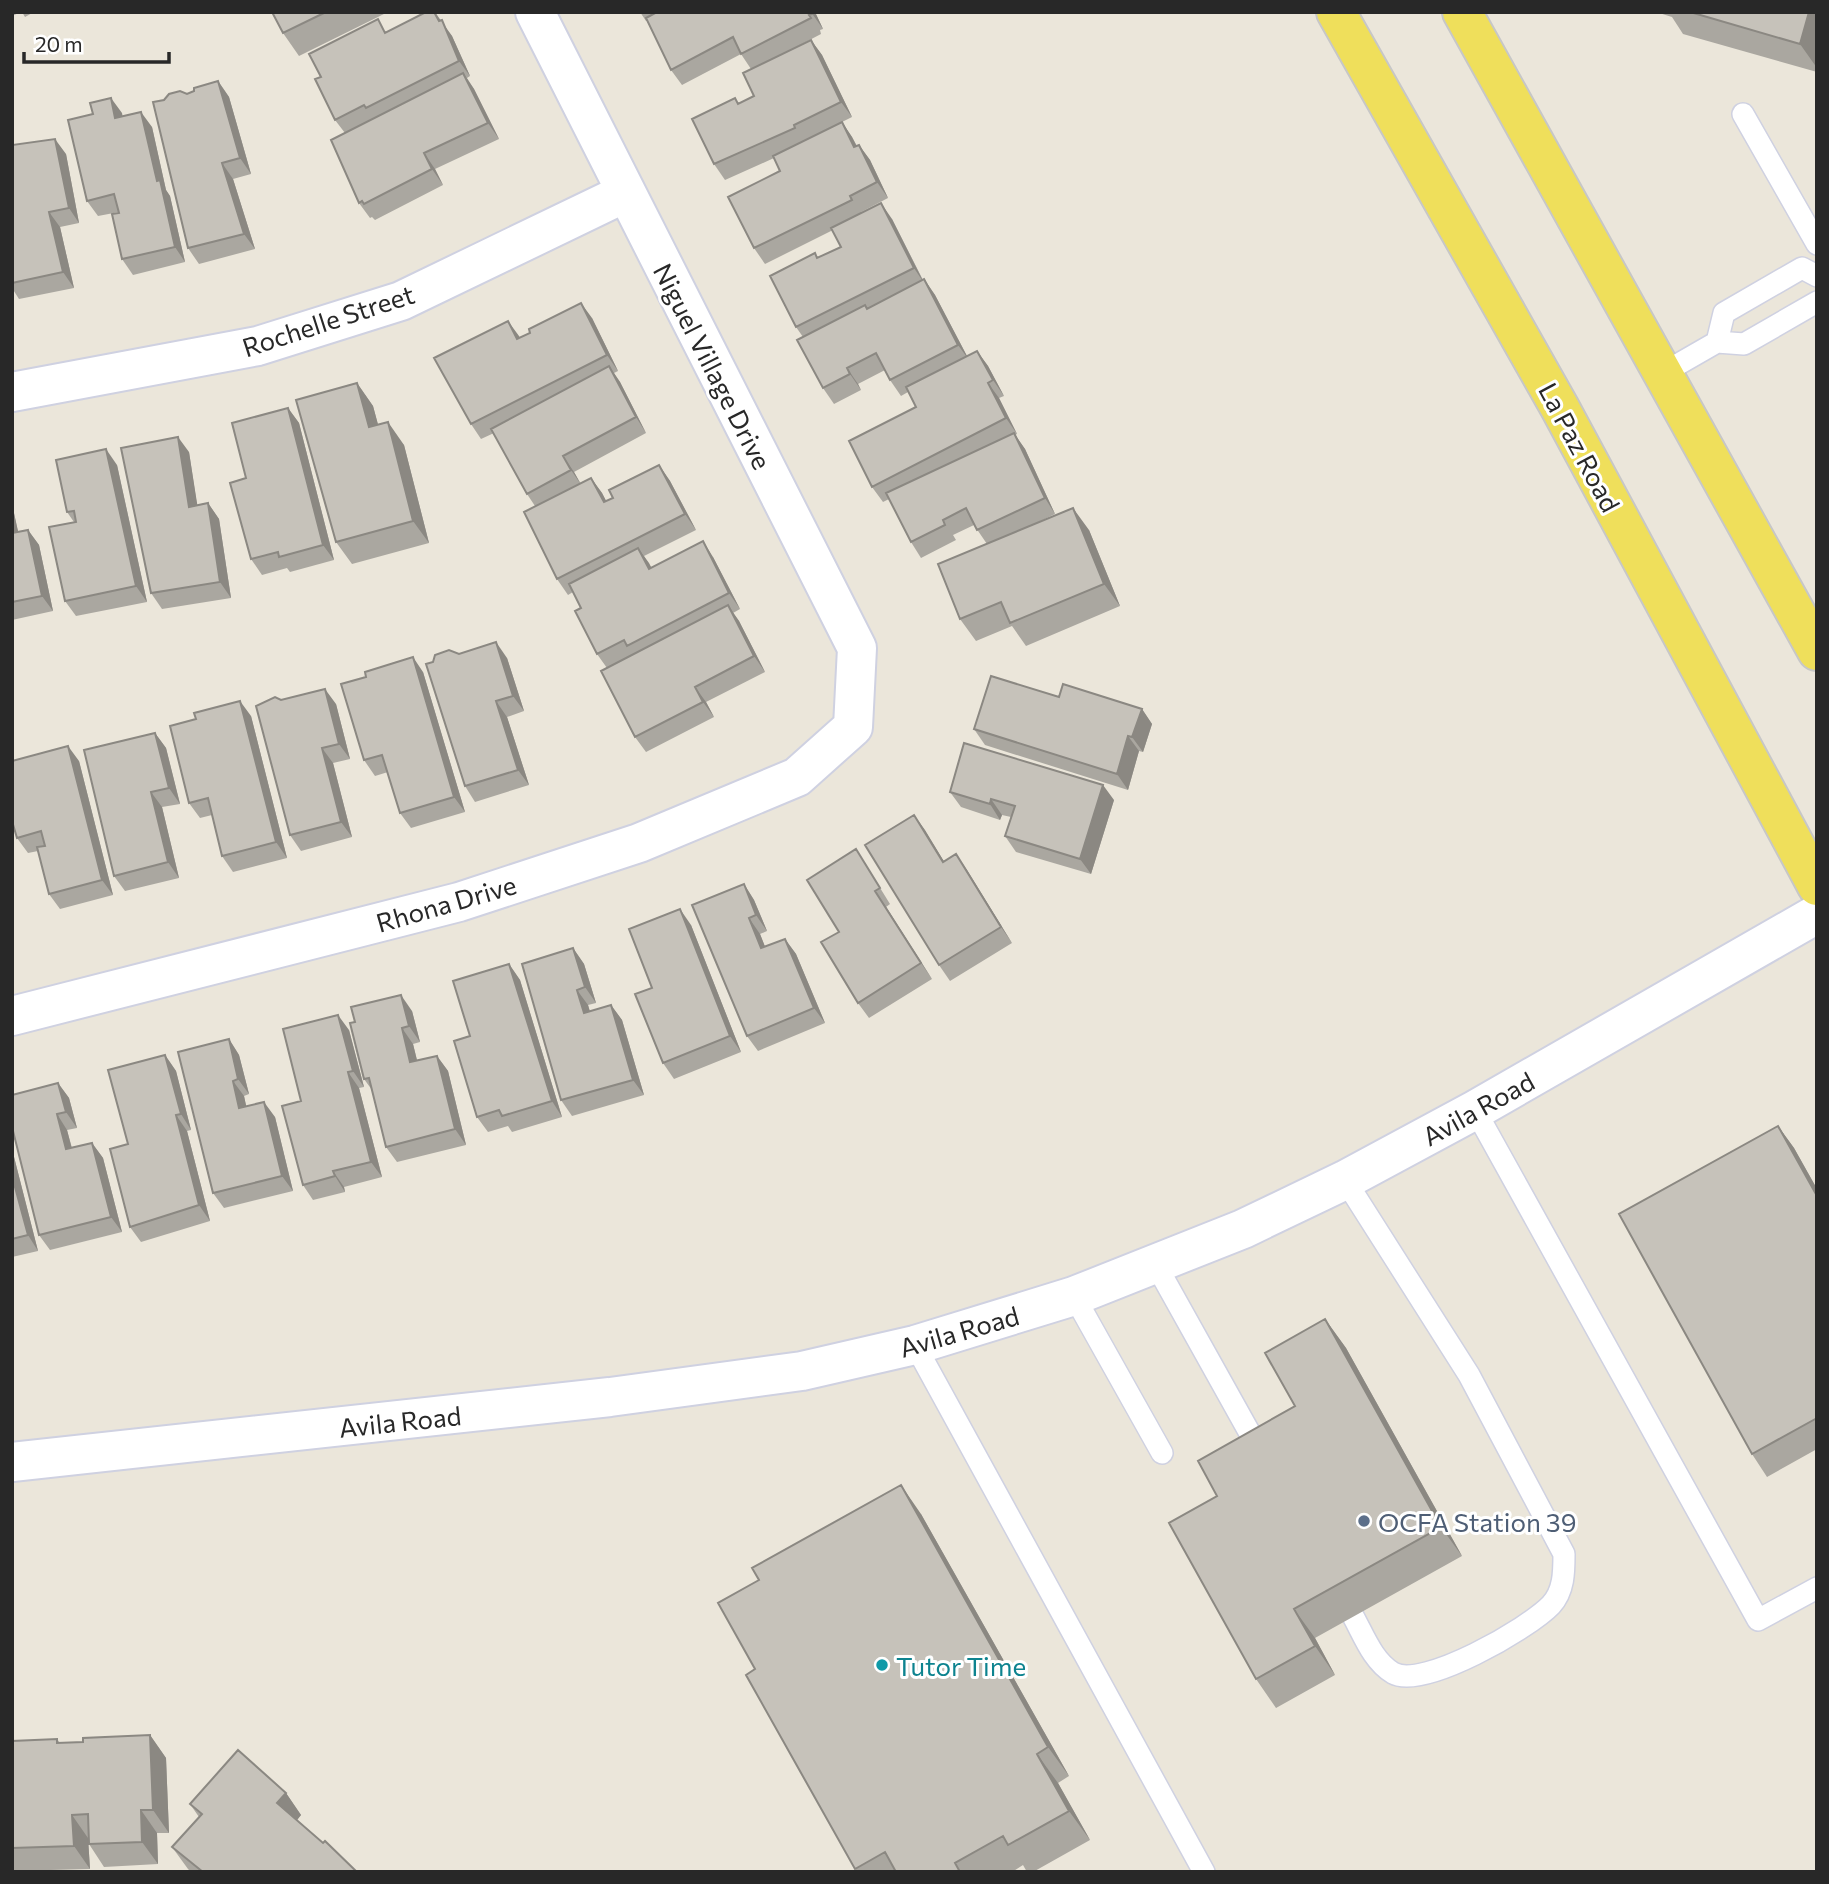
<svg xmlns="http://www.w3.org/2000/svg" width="1829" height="1884" font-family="Commissioner,sans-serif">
<rect width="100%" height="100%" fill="#ebe6da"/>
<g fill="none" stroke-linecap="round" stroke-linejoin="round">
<g stroke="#cfd1e1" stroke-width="24">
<path id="service" d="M1743,114L1817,244
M1717,342L1724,313L1802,268L1817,276
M1663,373L1717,342L1744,344L1817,302
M1475,1110L1758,1620L1817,1588
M1345,1180L1469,1375L1564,1554C1564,1572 1564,1591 1551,1605C1529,1628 1423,1690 1393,1673C1373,1661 1364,1636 1353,1616
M1156,1265L1262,1455
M1074,1296L1162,1453
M915,1345L1204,1872"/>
</g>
<g stroke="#cfd1e1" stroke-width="42">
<path id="minor" d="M12,392L258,346L401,301L625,193
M12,1016L459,902L639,843L797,777L853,727L857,648L535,12"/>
</g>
<g stroke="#cfd1e1" stroke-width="42">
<path id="secondary" d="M12,1462L610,1397L802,1371L915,1345L1074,1296L1243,1229L1345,1180L1475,1110L1817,914"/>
</g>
<g stroke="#c7c7c7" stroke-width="42">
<path id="primary" d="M1336,12L1560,408L1817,886
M1462,12L1817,651"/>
</g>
<use href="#service" stroke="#fff" stroke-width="21"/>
<use href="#minor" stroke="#fff" stroke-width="38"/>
<use href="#secondary" stroke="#fff" stroke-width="38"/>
<use href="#primary" stroke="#efdf5b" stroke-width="38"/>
</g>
<path fill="#aaa7a0" d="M12,12H21L12,16Z
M22,12H34L25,17Z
M272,12H388L299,56L283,33Z
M426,12H435L452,36L470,76L467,78L474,89L499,139L435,169L443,185L375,220L372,217L370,218L359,203L345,133L335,120L321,77L387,32Z
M640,12H815L823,29L820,30L821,34L779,56L811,40L822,55L852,117L842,122L852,137L857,146L859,145L870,160L888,198L861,212L862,213L892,219L923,280L924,279L935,295L967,356L977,351L988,366L1004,396L999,398L1017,434L1015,435L1025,449L1055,514L1026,528L1089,530L1120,606L1026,646L1012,626L976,641L960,619L987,544L974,525L953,535L956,540L921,558L911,542L889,499L883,502L872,487L916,407L908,392L901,396L890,380L885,370L858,384L861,390L834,404L823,388L803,337L796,327L818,258L841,247L833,230L765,264L754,248L780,171L774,158L725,180L714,164L738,104L754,96L751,69L741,54L682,85L671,70L647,21H646Z
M1656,12H1817V72L1683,34L1672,17Z
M218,81L229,97L251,174L233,179L255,249L199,264L188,248L187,94Z
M122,113V116L152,127L166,190L170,196L185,262L133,275L122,259L119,212L98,216L87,201Z
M12,145L66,154L79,223L60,227L74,288L19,299L12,288Z
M592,318L618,371L614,373L620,382L646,433L574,472L580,483L591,478L602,493L606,501L613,498L659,465L670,481L696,530L644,556L651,568L713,557L740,609L733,613L739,621L765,672L706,702L714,717L646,752L635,737L607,668L597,654L581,608L573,592L568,595L557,579L535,506L527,494L494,433L481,439L471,424L520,338Z
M357,383L373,406L378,425L404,445L429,543L352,564L336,542Z
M288,408L299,423L334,560L290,572L287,568L262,575L251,559L246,478Z
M189,452L197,505L208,503L219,519L231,598L162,609L151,593Z
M117,465L147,602L76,616L65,601L74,522L67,512Z
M12,504L18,532L28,530L39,545L53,611L12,620Z
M459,654L507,658L524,711L507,717L529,785L475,802L465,786Z
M423,672L465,812L411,828L400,813L388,772L375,776L364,760Z
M1059,697L1142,709L1152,724L1143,752L1139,751L1128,790L985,745L974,729Z
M281,700L336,704L350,759L333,763L352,837L301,851L290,835Z
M251,716L287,858L233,872L222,856L212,815L200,818L189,803Z
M155,733L166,748L180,804L162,807L179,878L125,891L114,876Z
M79,761L113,895L60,909L49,894L38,851L28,853L17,838Z
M950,792L1114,800L1091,874L1016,852L1005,836L1011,817L1002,815L1000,820L961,807Z
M914,815L944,862L956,854L1012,943L950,981L939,965Z
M856,849L890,904L886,907L932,979L869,1018L858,1003Z
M744,884L754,900L767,931L760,934L765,947L785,939L796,954L825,1023L758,1051L747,1036Z
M691,925L741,1052L674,1079L663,1063L652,988Z
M573,948L584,964L596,1003L588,1005L590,1011L611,1005L622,1020L644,1095L572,1116L561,1100Z
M509,964L520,980L562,1117L512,1132L508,1126L488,1132L477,1117L470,1036Z
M412,1011L420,1042L413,1044L417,1060L437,1056L448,1071L466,1145L397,1162L386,1147L372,1090L364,1079Z
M349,1030L364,1087L359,1088L382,1177L344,1187L345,1192L313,1200L303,1185L301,1101Z
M229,1039L239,1055L249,1094L244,1096L246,1106L275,1117L293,1191L224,1208L213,1193Z
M165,1055L176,1071L191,1130L187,1131L210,1221L141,1242L130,1227L128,1144Z
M58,1083L69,1098L77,1128L67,1130L72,1148L92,1143L103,1158L122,1232L50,1250L39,1235Z
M1778,1126L1794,1148L1817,1189V1449L1767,1477L1752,1454Z
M12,1149L38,1251L12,1257Z
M1325,1319L1346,1348L1462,1556L1315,1638L1335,1675L1276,1708L1256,1679L1217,1496L1295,1406Z
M921,1514L1069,1776L1058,1783L1090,1840L1033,1872H1027L1023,1865L1012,1872H857L746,1675L755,1669Z
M150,1735L166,1758L169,1833H157L158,1864L104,1867L89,1844L88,1838L90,1869L12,1871V1741L57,1739L60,1743L83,1742Z
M286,1793L301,1815L297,1820L357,1872H191L188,1869L172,1847L199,1817L190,1804Z"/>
<path fill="#8b8882" d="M434,12L452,36L470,76L459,61Z
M811,12H815L823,29Z
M1809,12H1817V68L1800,44Z
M811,40L822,55L852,117L841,102Z
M463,73L474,89L499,139L488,123Z
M218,81L229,97L251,174L240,158Z
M111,98L122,113L126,134L115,118Z
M141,112L152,127L166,190L170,196L185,262L175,247L157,181Z
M842,122L852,137L865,163L854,147Z
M55,139L66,154L79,223L69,208Z
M859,145L870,160L888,198L877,182Z
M424,153L435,169L443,185L432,169Z
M222,163L233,179L255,249L244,234Z
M881,203L892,219L924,283L914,268Z
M49,212L60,227L74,288L63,272Z
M924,279L935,295L969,360L958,345Z
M581,303L592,318L618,371L607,355Z
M508,321L519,336L528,354L517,339Z
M977,351L988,366L1004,396L993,380Z
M609,366L620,382L646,433L636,417Z
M847,368L858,384L861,390L850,374Z
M357,383L373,406L385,450L369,427Z
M988,383L999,398L1017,434L1006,418Z
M288,408L299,423L334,560L323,545Z
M388,422L404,445L429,543L413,521Z
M1014,433L1025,449L1055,514L1045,498Z
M178,437L189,452L200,522L189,507Z
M106,449L117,465L147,602L136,586Z
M563,456L574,472L582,486L571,470Z
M659,465L670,481L696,530L685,514Z
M591,478L602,493L615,518L604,502Z
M208,503L219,519L231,598L220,582Z
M12,504L22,549L12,535Z
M1073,508L1089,530L1120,606L1104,584Z
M28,530L39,545L53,611L42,596Z
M703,541L713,557L740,609L729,593Z
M638,548L649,563L660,584L649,569Z
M728,605L739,621L765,672L754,656Z
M496,642L507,658L524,711L513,696Z
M413,657L423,672L465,812L454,797Z
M695,687L706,702L714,717L703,702Z
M325,689L336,704L350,759L339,744Z
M240,701L251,716L287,858L276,842Z
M496,701L507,717L529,785L518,770Z
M1142,709L1152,724L1143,752L1132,737Z
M155,733L166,748L180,804L169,788Z
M1128,736L1139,751L1128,790L1117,774Z
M68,746L79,761L113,895L102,880Z
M322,748L333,763L352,837L341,822Z
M1103,785L1114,800L1091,874L1080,859Z
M151,792L162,807L179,878L168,862Z
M991,799L1002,815L1000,820L990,804Z
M914,815L925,830L954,878L943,862Z
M956,854L967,870L1012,943L1001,927Z
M744,884L754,900L767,931L756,915Z
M875,891L886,907L932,979L921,963Z
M680,909L691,925L741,1052L730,1036Z
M749,918L760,934L772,964L761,948Z
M785,939L796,954L825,1023L814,1008Z
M573,948L584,964L596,1003L585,987Z
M509,964L520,980L562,1117L552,1101Z
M577,990L588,1005L594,1028L584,1013Z
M401,995L412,1011L420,1042L409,1026Z
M611,1005L622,1020L644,1095L633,1080Z
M338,1015L349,1030L364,1087L353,1071Z
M402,1028L413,1044L421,1077L410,1062Z
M229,1039L239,1055L249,1094L238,1079Z
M165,1055L176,1071L191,1130L181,1114Z
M437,1056L448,1071L466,1145L455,1129Z
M348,1072L359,1088L382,1177L371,1162Z
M233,1081L244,1096L250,1123L239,1108Z
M58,1083L69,1098L77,1128L66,1112Z
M264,1102L275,1117L293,1191L282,1176Z
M57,1114L67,1130L76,1165L66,1149Z
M176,1115L187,1131L210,1221L199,1205Z
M1778,1126L1794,1148L1817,1189V1196Z
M92,1143L103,1158L122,1232L111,1217Z
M12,1149L38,1251L28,1235L12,1176Z
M333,1171L344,1187L345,1192L335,1176Z
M1325,1319L1346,1348L1462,1556L1441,1527Z
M901,1485L921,1514L1069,1776L1048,1747Z
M1294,1609L1315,1638L1335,1675L1315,1646Z
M150,1735L166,1758L169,1833L153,1810Z
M1037,1754L1058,1783L1090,1840L1069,1811Z
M286,1793L301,1815L293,1825L277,1803Z
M141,1810L157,1833L158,1864L142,1842Z
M72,1815L88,1838L90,1869L74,1846Z"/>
<path fill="#c6c2ba" stroke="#8b8882" stroke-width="2" d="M272,12H326L283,33Z
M426,12H434L439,21L442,20L459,61L366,108L364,105L335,120L315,79L321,77L309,54L378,19L385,33Z
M657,12H811L812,14L809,15L811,18L741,54L733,37L671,70L646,18Z
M1690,12H1809L1800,44Z
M811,40L841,102L794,125L795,128L714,164L692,119L735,98L738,104L754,96L743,73Z
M463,73L488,123L424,153L432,169L364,204L362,201L359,203L331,140Z
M218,81L240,158L222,163L244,234L188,248L153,102L164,100L169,94L180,91L187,94L194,91V88Z
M111,98L115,118L141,112L157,181L160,180L175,247L122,259L112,214L119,213L114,194L87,201L68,120L93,114L90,103Z
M842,122L854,147L859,145L877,182L850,196L852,200L754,248L728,197L780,171L773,156Z
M55,139L69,208L49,212L63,272L12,283V145Z
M881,203L914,268L796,327L770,276L815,253L817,258L841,247L831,228Z
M924,279L958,345L890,380L876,353L847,368L850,374L823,388L797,340L865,305L867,309Z
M581,303L607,355L471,424L434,358L508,321L517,339L530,333L529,329Z
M977,351L993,380L988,383L1006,418L872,487L849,441L916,407L906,387Z
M609,366L636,417L563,456L571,470L527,494L491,429Z
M357,383L369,427L388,422L413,521L336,542L296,400Z
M288,408L323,545L279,557L278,552L251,559L230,483L246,478L232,423Z
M1014,433L1045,498L977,530L966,508L943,520L945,525L911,542L886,493Z
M178,437L189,507L208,503L220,582L151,593L121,448Z
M106,449L136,586L65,601L49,527L76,522L74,511L67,512L56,460Z
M659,465L685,514L557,579L524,512L591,478L604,502L613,498L609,490Z
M1073,508L1104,584L1010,623L1001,602L960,619L938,564Z
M28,530L42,596L12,602V533Z
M703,541L729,593L627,646L624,640L597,654L575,611L581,608L569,584L638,548L649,569Z
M728,605L754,656L695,687L703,702L635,737L601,671Z
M496,642L513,696L496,701L518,770L465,786L426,664L433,662L435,655L449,650L459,654Z
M413,657L454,797L400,813L382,755L364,760L341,684L366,677L365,672Z
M991,676L1059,697L1063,684L1142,709L1132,737L1128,736L1117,774L974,729Z
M325,689L339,744L322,748L341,822L290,835L256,706L275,697L281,700Z
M240,701L276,842L222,856L208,798L189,803L170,726L196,719L194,713Z
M155,733L169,788L151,792L168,862L114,876L84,750Z
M964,743L1103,785L1080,859L1005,836L1015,806L991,799L990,804L950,792Z
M68,746L102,880L49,894L37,847L45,846L41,831L17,838L12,821V761Z
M914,815L943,862L956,854L1001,927L939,965L865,845Z
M856,849L880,888L875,891L921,963L858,1003L821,942L839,932L807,880Z
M744,884L756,915L749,918L761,948L785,939L814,1008L747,1036L692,905Z
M680,909L730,1036L663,1063L635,994L652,988L629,929Z
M573,948L585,987L577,990L584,1013L611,1005L633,1080L561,1100L522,964Z
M509,964L552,1101L502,1116L499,1110L477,1117L454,1041L470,1036L453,981Z
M401,995L409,1026L402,1028L410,1062L437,1056L455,1129L386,1147L369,1078L364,1079L350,1023L355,1022L351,1007Z
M338,1015L353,1071L348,1072L371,1162L333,1171L335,1176L303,1185L282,1106L301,1101L283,1029Z
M229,1039L238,1079L233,1081L239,1108L264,1102L282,1176L213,1193L178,1052Z
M165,1055L181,1114L176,1115L199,1205L130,1227L110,1149L128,1144L108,1070Z
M58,1083L66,1112L57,1114L66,1149L92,1143L111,1217L39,1235L12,1127V1095Z
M1778,1126L1817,1196V1418L1752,1454L1619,1214Z
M12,1176L28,1235L12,1239Z
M1325,1319L1441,1527L1294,1609L1315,1646L1256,1679L1169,1523L1217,1496L1198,1461L1295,1406L1265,1353Z
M901,1485L1048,1747L1037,1754L1069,1811L1008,1845L1003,1836L955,1863L960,1872H896L885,1852L855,1869L746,1675L755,1669L718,1603L759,1580L752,1568Z
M150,1735L153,1810H141L142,1842L89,1844L88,1814L72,1815L74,1846L12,1848V1741L57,1739V1743L83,1742V1738Z
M238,1750L286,1793L277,1803L323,1843L325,1841L357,1872H203L172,1847L202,1814L190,1804Z"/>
<circle fill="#5c6f8a" stroke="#fff" stroke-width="2.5" cx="1364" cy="1521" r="7"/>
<circle fill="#0f9aa8" stroke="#fff" stroke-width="2.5" cx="882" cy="1665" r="7"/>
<g text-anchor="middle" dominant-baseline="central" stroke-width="6" stroke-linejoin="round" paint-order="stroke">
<g font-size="26" fill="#282828" stroke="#fff">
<text transform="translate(328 320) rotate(-18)">Rochelle Street</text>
<text transform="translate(713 366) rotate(63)">Niguel Village Drive</text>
<text transform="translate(1580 447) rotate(62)">La Paz Road</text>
<text transform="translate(446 903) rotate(-16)">Rhona Drive</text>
<text transform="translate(1478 1108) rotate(-29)">Avila Road</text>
<text transform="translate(959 1331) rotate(-16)">Avila Road</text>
<text transform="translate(400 1421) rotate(-6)">Avila Road</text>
</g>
<g font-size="26" fill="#4e5e75" stroke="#fff" text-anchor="start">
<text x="1378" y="1521">OCFA Station 39</text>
</g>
<g font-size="26" fill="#0d838f" stroke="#fff" text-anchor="start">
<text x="896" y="1665">Tutor Time</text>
</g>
</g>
<rect width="1829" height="1884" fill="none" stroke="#282828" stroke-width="28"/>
<path d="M24 52v10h145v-10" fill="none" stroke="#282828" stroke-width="3.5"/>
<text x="35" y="52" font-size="21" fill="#282828" stroke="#ffffff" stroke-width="5" paint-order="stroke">20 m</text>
</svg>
